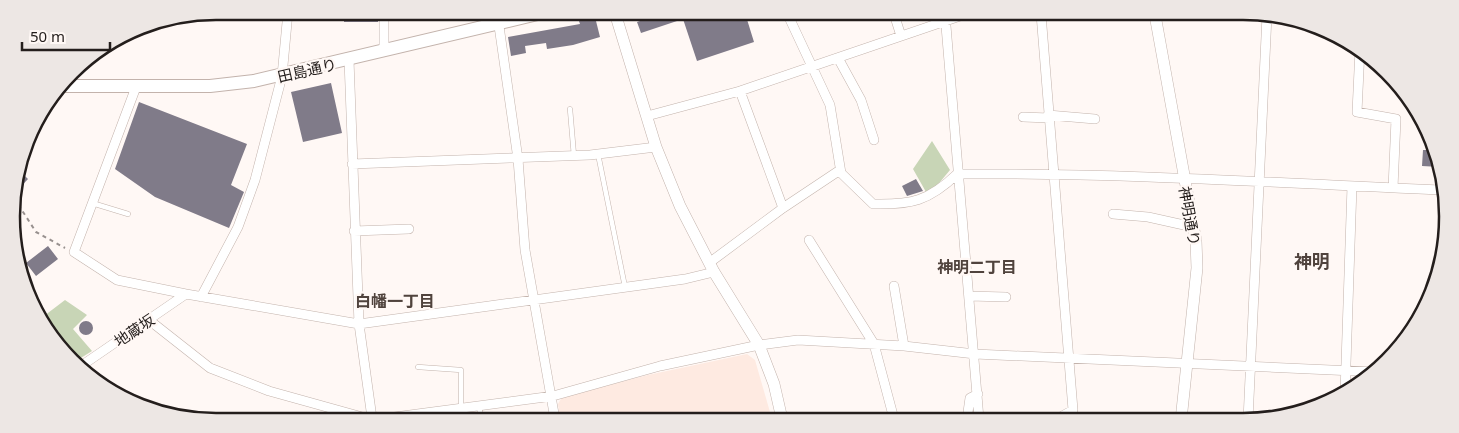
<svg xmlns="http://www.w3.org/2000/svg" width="1459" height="433" font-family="'Noto Sans','Noto Sans JP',sans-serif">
<rect width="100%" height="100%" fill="#fff8f5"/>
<path fill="#feeae1" d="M747,354L755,360L772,419H560L558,404L562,397L648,375Z"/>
<path fill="#c8d5b6" d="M932,141L950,170L935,188L926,192L913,169Z
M65,300L87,315L73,329L92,351L76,361L46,331L40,319Z"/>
<path fill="#807b89" d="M344,12H378V22H344Z
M664,13H745L754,42L697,61L683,19L641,33L637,22Z
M595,17L600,37L573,45L547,49L546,43L525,46L526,53L511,56L508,37L580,24L579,21Z
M331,83L342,133L303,142L291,92Z
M139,102L247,144L231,185L244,192L229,228L155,197L115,169Z
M1423,150H1433L1440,167L1422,166Z
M22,173L28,179L13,195L16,178Z
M916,179L923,191L907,196L902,186Z
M48,246L58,259L36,276L26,263Z
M79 328a7 7 0 1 1 14 0a7 7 0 1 1-14 0Z"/>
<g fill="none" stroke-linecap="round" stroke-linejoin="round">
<g stroke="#c3b3ac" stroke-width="5.5">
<path id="service" d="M570,109L574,156
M598,154L625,287
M92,203L128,214
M418,367L461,370V408
M479,406L481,418"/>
</g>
<g stroke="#c3b3ac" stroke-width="10">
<path id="minor" d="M497,12L518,159L525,250L555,419
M787,13L830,105L841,173L873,204C911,205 929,201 957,174C1120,173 1281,183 1444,190
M894,14L901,36
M945,14L979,419
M1041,14L1073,410L1055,420
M1360,49L1357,112L1396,119L1393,188
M384,51V12
M838,58L861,100L874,140
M349,60L359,324L372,418
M136,87L74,252L117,280L186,294L359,324L685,279L714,272
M740,91L783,208
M1048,115L1095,119
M647,116L740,91L966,14
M1023,117L1049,118
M352,164L590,155L656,147
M1113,214L1148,217L1193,227
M354,231L409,229
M809,240L874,344L894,419
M709,263L783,208L840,170
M894,286L904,346
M969,296L1006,297
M201,297L238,227L255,180L282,76L288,12
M149,320L210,368L269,391L366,418
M81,366L186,294
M1345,393L1352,186
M387,418L553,396L660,366L759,345L798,340L904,346L975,354L1376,372
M967,419L970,398L978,394
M1248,420L1267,15"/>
</g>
<g stroke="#c3b3ac" stroke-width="12">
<path id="tertiary" d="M615,13L656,147L680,206L714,272L759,345L774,384L782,419
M1155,15L1196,241L1197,268L1181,420"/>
</g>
<g stroke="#c3b3ac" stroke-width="14">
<path id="secondary" d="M63,86H210L254,81L546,12"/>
</g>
<path stroke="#98918f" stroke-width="2" stroke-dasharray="4 4" stroke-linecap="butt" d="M14,198L36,232L65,248"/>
<use href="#service" stroke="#fff" stroke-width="4.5"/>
<use href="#minor" stroke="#fff" stroke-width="9"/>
<use href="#tertiary" stroke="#fff" stroke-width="11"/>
<use href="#secondary" stroke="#fff" stroke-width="12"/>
</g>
<g text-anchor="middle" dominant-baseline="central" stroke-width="4.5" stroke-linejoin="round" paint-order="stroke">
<g font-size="15" fill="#241e1c" stroke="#fff8f5">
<text transform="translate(307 70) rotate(-13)">田島通り</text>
<text transform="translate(1190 216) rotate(80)">神明通り</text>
<text transform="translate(134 330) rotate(-34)">地蔵坂</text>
</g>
<g font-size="16" font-weight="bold" fill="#50433d" stroke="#fff8f5">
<text x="977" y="267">神明二丁目</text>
<text x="395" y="301">白幡一丁目</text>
</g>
<g font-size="18" font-weight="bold" fill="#50433d" stroke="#fff8f5">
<text x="1312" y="261">神明</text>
</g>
</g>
<path d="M0 0H1459V433H0ZM216 20H1243A196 196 0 0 1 1439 216V217A196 196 0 0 1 1243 413H216A196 196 0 0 1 20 217V216A196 196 0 0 1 216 20Z" fill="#ede7e4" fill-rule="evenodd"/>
<path fill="none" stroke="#241e1c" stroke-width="2.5" d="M216 20H1243A196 196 0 0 1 1439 216V217A196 196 0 0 1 1243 413H216A196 196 0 0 1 20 217V216A196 196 0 0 1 216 20Z"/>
<path d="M22 42v8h88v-8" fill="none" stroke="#241e1c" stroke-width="2.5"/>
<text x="30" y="42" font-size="15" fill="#241e1c" stroke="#fff8f5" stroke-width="4" paint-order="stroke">50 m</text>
</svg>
